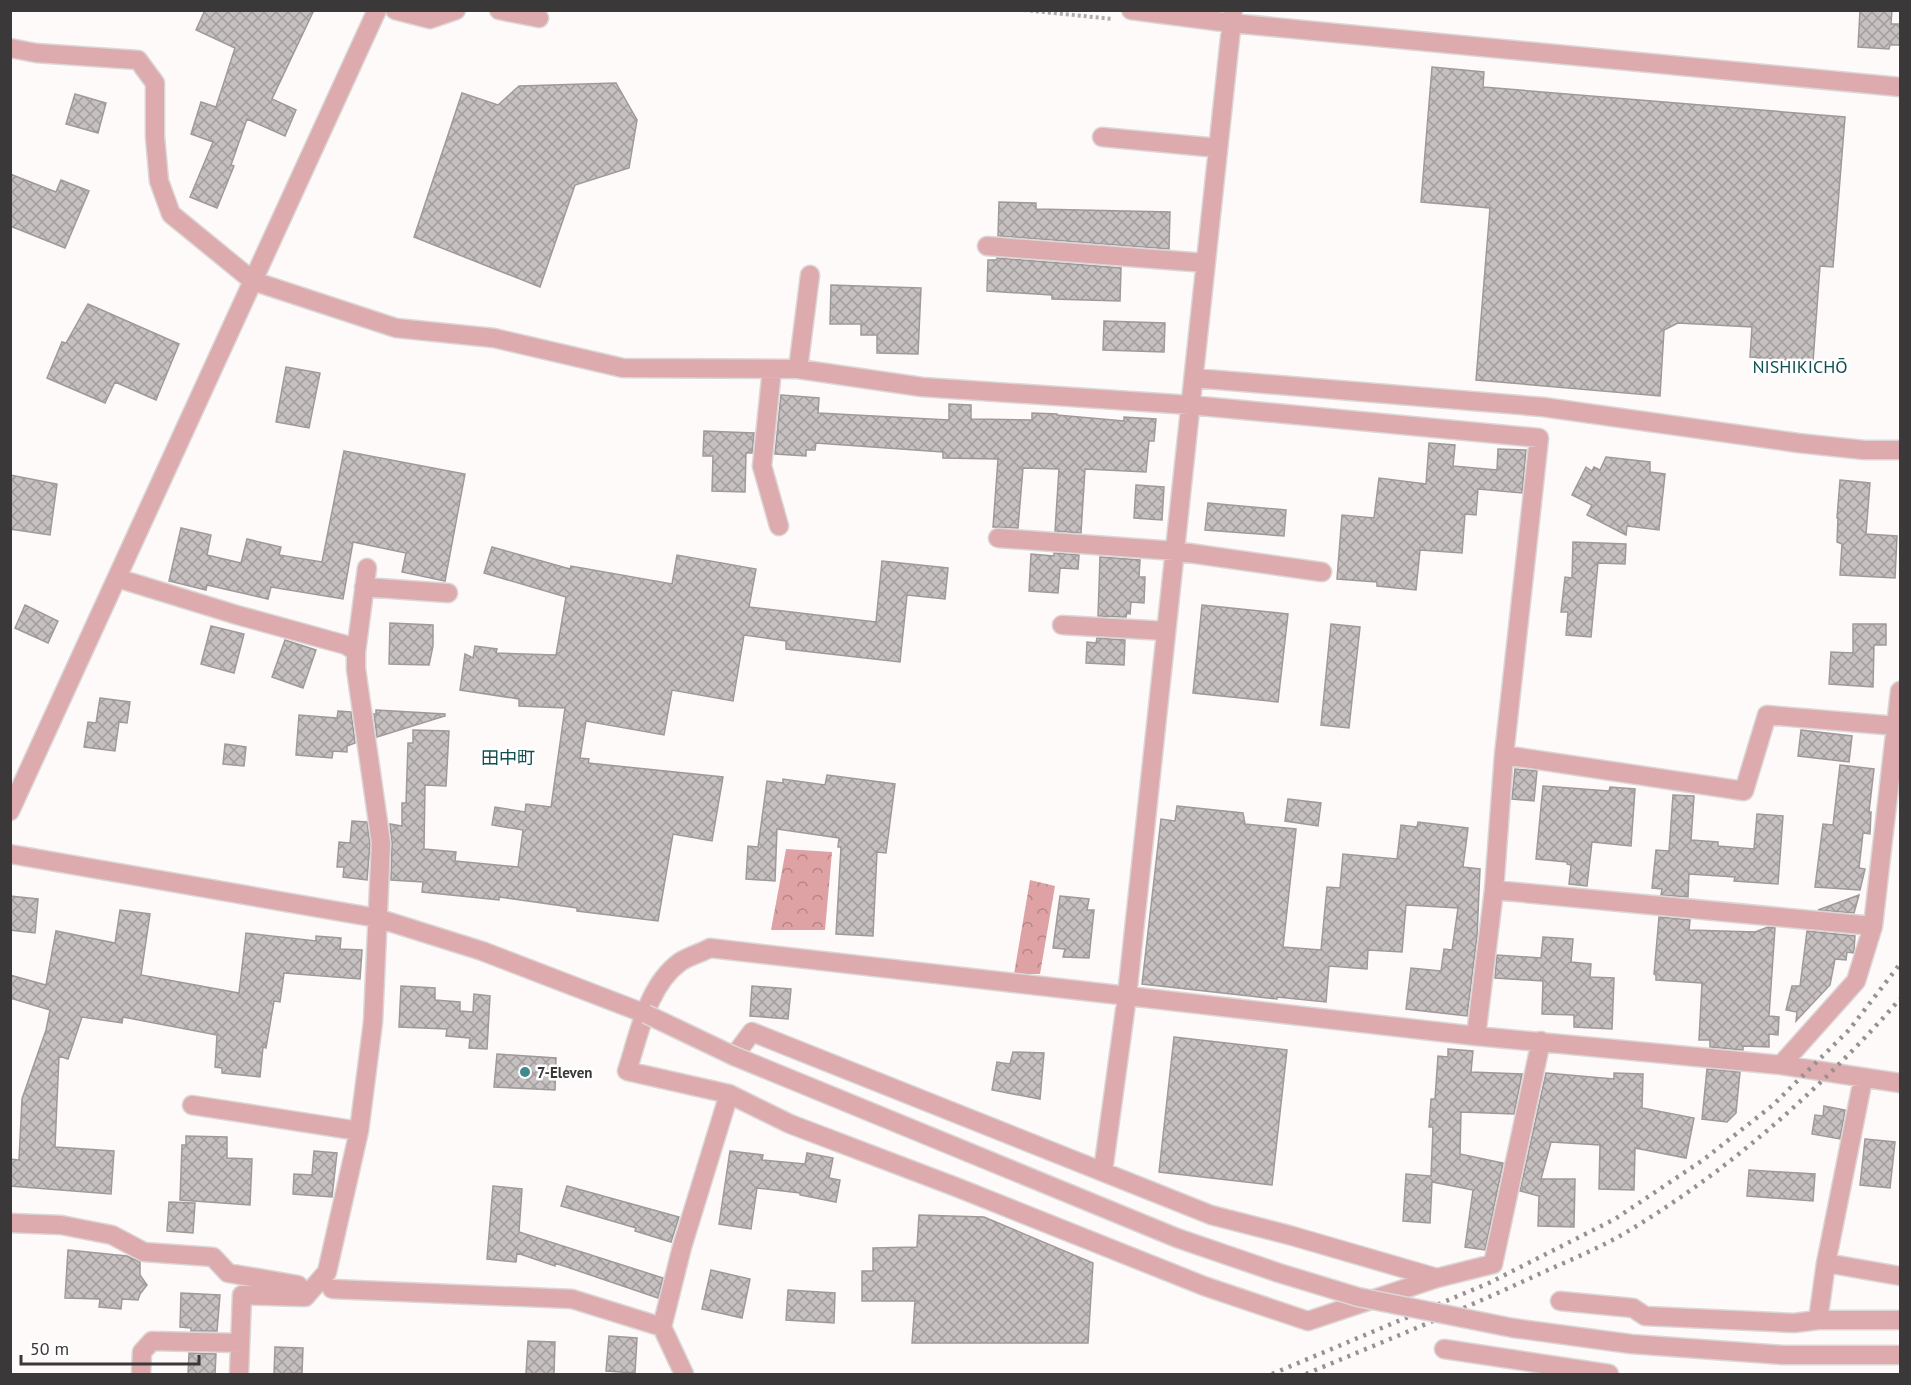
<svg xmlns="http://www.w3.org/2000/svg" width="1911" height="1385" font-family="'PT Sans','Noto Sans JP',sans-serif">
<defs>
<pattern id="forest-crowns" width="20" height="18" patternUnits="userSpaceOnUse" patternTransform="scale(1.5)"><rect width="20" height="18" fill="#dea2a4"/><path d="M2 6a3 3 0 1 1 6 0M12 15a3 3 0 1 1 6 0" fill="none" stroke="#b58587"/></pattern>
<pattern id="building-cross-hatch" width="8" height="8" patternUnits="userSpaceOnUse" patternTransform="scale(1.5)"><rect width="8" height="8" fill="#c6c0c0"/><path d="M0 0l8 8M0 8l8-8" fill="none" stroke="#a29d9d"/></pattern>
</defs>
<rect width="100%" height="100%" fill="#fefafa"/>
<path fill="url(#forest-crowns)" d="M786,849L832,852L825,930H771Z
M1030,880L1055,886L1040,974H1014Z"/>
<path fill="url(#building-cross-hatch)" stroke="#a0999a" stroke-width="1.5" d="M205,10H314L272,99L296,110L285,136L247,119L231,165L234,166L217,208L190,197L213,142L191,134L201,102L216,107L235,48L196,30Z
M1860,10H1892L1891,24H1900V45H1890L1889,49L1858,47Z
M1432,67L1484,72L1483,87L1845,117L1833,267L1820,266L1813,362L1750,357L1752,327L1678,323L1664,330L1660,396L1476,380L1490,208L1421,202Z
M616,83L637,120L629,168L575,185L540,287L414,237L462,93L498,105L519,86Z
M75,94L106,103L98,133L66,124Z
M10,174L56,192L61,180L89,191L65,248L10,226Z
M999,202L1036,203V209L1170,212L1169,249L998,236Z
M997,258L1121,268L1120,301L1052,299V295L987,291L988,260H997Z
M831,285L921,288L918,354L877,353V335H861V324H830Z
M88,304L179,344L156,400L115,382L105,403L47,378L62,342L66,343Z
M1104,321L1165,323L1164,352L1103,350Z
M286,367L320,373L309,428L276,422Z
M781,395L819,398L818,413L949,420V404L971,405V419L1032,420V413L1057,414V415L1124,421V417L1156,419L1154,441H1149L1146,472L1085,469L1081,533L1055,531L1059,469L1023,468L1018,528L993,527L998,459L943,458V452L816,443L815,450H806V456L775,454Z
M704,431L754,433L752,453H746L745,492L712,491L713,456H703Z
M1429,443L1455,445L1453,466L1497,470L1498,449L1526,450L1522,493L1478,489L1476,515L1465,514L1462,553L1420,550L1416,590L1377,586V582L1337,579L1342,515L1374,518L1379,478L1426,484Z
M344,451L465,474L445,581L402,572L406,553L353,542L343,599L271,587L268,599L207,585L206,590L169,581L181,528L211,535L207,555L241,563L247,539L281,547L279,555L322,562Z
M1606,457L1650,462V472L1665,474L1659,530L1627,526L1626,535L1587,515L1592,505L1572,495L1586,467L1592,471L1594,467L1600,470Z
M10,475L57,484L50,535L10,529Z
M1840,480L1870,483L1866,534L1897,536L1895,578L1840,575L1842,544L1837,542L1838,518H1837Z
M1136,485L1164,487L1162,520L1134,518Z
M1208,503L1286,510L1284,536L1205,530Z
M1573,542L1626,544L1625,564L1598,563L1591,637L1566,635L1568,612H1561L1565,577L1572,578Z
M492,547L570,569L571,566L672,584L677,555L756,569L749,607L876,622L882,561L948,568L945,599L907,595L900,662L786,649V641L744,635L733,701L672,690L664,735L586,721L580,758L589,759L588,763L723,777L712,841L673,834L658,921L577,911V908L499,897V900L422,892L423,882L391,880L392,843L390,824L402,826V803H406L408,743H413V730L449,731L446,786L425,785L424,849L456,852L455,861L518,867L523,830L492,825L495,807L525,812L526,804L551,807L565,708L519,706V699L460,690L465,654L473,658L475,646L497,649L496,653L556,655L566,597L484,573Z
M1054,553L1079,555L1078,569L1060,568L1058,593L1029,591L1031,554L1054,556Z
M1100,557L1140,560L1139,577H1145L1144,603L1131,602L1130,614L1127,613L1126,617L1098,616Z
M25,605L58,621L48,643L15,628Z
M1202,605L1288,614L1278,702L1193,693Z
M390,623L433,625V646L429,665L389,664Z
M1331,624L1360,627L1349,728L1321,725Z
M1853,624H1886V645H1874L1873,687L1829,684L1831,652L1853,653Z
M211,626L244,634L234,673L201,664Z
M1097,638L1125,640L1124,665L1086,663L1087,642L1096,643Z
M285,640L316,650L303,688L272,677Z
M100,698L130,702L127,723L119,722L115,751L84,747L88,722L96,723Z
M376,710L445,714V716L377,737L374,714H376Z
M338,711L351,712L355,743L347,746V752L333,751L332,758L296,755L299,715L337,718Z
M1801,730L1852,736L1849,762L1798,756Z
M225,744L246,747L244,766L223,764Z
M1840,765L1874,769L1869,812H1871L1870,834L1863,833L1859,868L1865,869L1860,890L1815,887L1823,824L1833,825Z
M1515,769L1537,771L1534,801L1512,799Z
M827,775L895,784L886,853L877,852L873,936L836,934L841,847H838L839,838L777,829L775,881L746,879L748,846L758,847L767,781L783,783V779L825,785Z
M1543,786L1609,791L1610,787L1635,789L1631,846L1592,842L1587,886L1569,884L1571,865L1567,864V862L1536,859Z
M1673,795L1694,796L1691,840L1718,842V846L1754,849L1757,814L1783,816L1778,884L1734,881L1735,877L1689,874L1688,897L1661,895L1662,889L1652,888L1656,850L1669,851Z
M1288,799L1321,803L1318,826L1285,821Z
M1177,806L1243,813L1245,824L1296,829L1283,947L1321,950L1327,887L1340,888L1343,854L1397,859L1401,825L1417,827L1418,822L1468,828L1463,867L1480,869L1477,936L1467,1016L1406,1009L1411,968L1441,971L1444,949L1452,950L1458,908L1406,905L1402,952L1368,950L1367,969L1329,966L1326,1002L1277,997V999L1142,984L1161,819L1175,821Z
M352,821L367,822L370,844L367,880L343,877L344,867H337L339,842L350,843Z
M1859,895L1854,913L1818,910Z
M10,896L38,899L35,933L10,930Z
M1060,896L1089,899L1087,910H1094L1089,958L1063,957L1065,949L1053,948Z
M120,910L150,914L141,975L239,993L246,933L316,941V936L341,938L340,949L362,950L360,979L284,973L280,1002L274,1001L266,1048L263,1047L260,1077L222,1073V1068L215,1067L217,1035L123,1017L122,1023L82,1017L68,1059L59,1056L55,1147L114,1151L111,1194L10,1186V1159L19,1160L22,1099L46,1030L50,1010L10,998V975L46,985L56,931L115,943Z
M1659,917L1690,920L1689,930L1755,932L1768,927L1775,928L1769,1016L1779,1017L1778,1035L1769,1034V1047L1743,1046V1050L1710,1047V1040H1699L1702,983L1656,980V975L1654,974Z
M1807,931L1855,936L1854,950L1853,953L1847,952L1846,960L1835,959L1830,985L1796,1021L1797,1012L1786,1010L1792,986H1800Z
M1543,937L1573,939L1571,962L1591,964L1590,977L1614,978L1612,1029L1574,1027V1015L1542,1014L1543,981L1495,978L1497,955L1541,958Z
M401,986L435,988V1000L460,1002V1011L473,1012L474,994L490,996L487,1049L469,1048L470,1038L446,1036L447,1029L399,1027Z
M752,986L791,989L788,1019L750,1016Z
M1174,1037L1287,1050L1272,1185L1159,1172Z
M1448,1049L1473,1051L1471,1072L1522,1074L1514,1114L1461,1112L1460,1154L1503,1163L1485,1250L1465,1247L1473,1190L1432,1182L1430,1223L1403,1221L1406,1174L1431,1176L1433,1127H1429L1431,1099H1435L1438,1056L1448,1057Z
M1013,1052L1044,1053L1040,1099L992,1090L997,1062L1010,1064Z
M497,1054L556,1058L555,1090L494,1087Z
M1707,1069L1740,1072L1736,1113L1727,1122L1702,1119Z
M1546,1073L1614,1079V1073L1643,1074L1642,1108L1694,1118L1686,1158L1635,1148L1634,1190L1599,1189L1600,1145L1551,1142L1541,1179H1575L1574,1227L1538,1226L1539,1196L1520,1191Z
M1824,1106L1845,1110L1840,1139L1812,1134L1815,1115L1823,1116Z
M186,1136L227,1137V1158L252,1159L250,1205L180,1200L182,1145H186Z
M1865,1139L1895,1142L1890,1188L1860,1185Z
M314,1151L337,1153L332,1197L293,1194L294,1174L312,1175Z
M730,1151L763,1155L762,1160L805,1164L807,1153L833,1158L829,1178L840,1180L836,1202L800,1195V1193L757,1188L751,1229L719,1224Z
M1749,1170L1815,1174L1813,1201L1747,1196Z
M493,1186L522,1189L519,1232L663,1278L658,1298L555,1263V1266L517,1253L516,1262L487,1259Z
M567,1186L679,1217L671,1242L635,1231L636,1228L561,1206Z
M169,1202L195,1203L193,1233L167,1231Z
M919,1215L984,1217L1093,1263L1088,1343H912L915,1301H862V1271H873V1248L917,1247Z
M68,1250L127,1256L140,1262V1275L147,1285L140,1294L138,1300L122,1299L121,1309L99,1307L100,1299L65,1298Z
M711,1270L750,1279L742,1318L702,1309Z
M788,1290L835,1293L834,1323L786,1320Z
M181,1293L220,1295L217,1331H191V1328L180,1327Z
M609,1336L637,1338L635,1373L606,1371Z
M528,1341L555,1342L554,1374H526Z
M275,1347L303,1348L302,1373L274,1374Z
M189,1353L216,1354L215,1374H188Z"/>
<g fill="none" stroke-linecap="round" stroke-linejoin="round">
<g stroke="#dbd7d7" stroke-width="21">
<path id="minor" d="M395,10L430,19L456,10
M499,10L539,18
M1131,10L1231,23L1900,87
M10,48L36,53L138,60L155,83V137L159,181L171,214L253,281L396,328L494,338L623,368L798,369L922,387L1190,405L1539,438L1504,755L1494,890L1476,1036
M1102,137L1218,148
M987,246L1206,263
M772,369L762,466L779,526
M798,369L810,275
M1194,378L1543,407L1798,443L1864,450H1900
M998,538L1175,551L1322,572
M117,578L237,615L346,645L356,652V669L381,843L373,1022L359,1131L327,1272L305,1297L242,1295L239,1374
M364,587L448,593
M1062,625L1166,631
M356,652L367,568
M1504,755L1744,791L1767,715L1897,726
M10,811L377,10
M10,854L377,918L482,951L646,1014
M1494,890L1873,926
M734,1056L752,1032L1211,1215L1289,1235L1437,1278L1493,1264L1541,1041
M1781,1065L1856,981L1873,926L1900,691
M192,1105L359,1131
M1103,1171L1127,996L1233,10
M10,1223L61,1225L112,1235L144,1252L213,1257L228,1273L298,1285
M1826,1263L1900,1276
M1437,1278L1308,1321L1204,1286L956,1187L790,1124L729,1094L627,1071C639,1035 647,986 680,962C689,956 701,953 710,948L1476,1036L1781,1065L1900,1083
M332,1289L572,1299L662,1327
M1560,1301L1633,1308L1645,1316L1794,1323L1818,1320H1900
M1818,1320L1826,1263L1863,1079
M1444,1349L1609,1374
M141,1374L142,1352L152,1341L240,1343
M684,1374L662,1327L682,1247L729,1094"/>
</g>
<path stroke="#afacac" stroke-width="4" stroke-dasharray="3 3" stroke-linecap="butt" d="M1024,10L1113,19"/>
<use href="#minor" stroke="#ddabad" stroke-width="18"/>
<path stroke="#959292" stroke-width="4.5" stroke-dasharray="3 6" stroke-linecap="butt" d="M1272,1374L1489,1283L1615,1219L1703,1160L1773,1105L1849,1030L1900,964
M1306,1374C1382,1342 1460,1311 1535,1276C1565,1262 1596,1250 1625,1233C1729,1171 1821,1089 1900,999"/>
<g stroke="#dbd7d7" stroke-width="21" stroke-linecap="butt">
<path id="minor-bridge" d="M646,1014L734,1056L1177,1238L1279,1273L1358,1297L1513,1328L1631,1344L1783,1355H1900"/>
</g>
<use href="#minor-bridge" stroke="#ddabad" stroke-width="18"/>
</g>
<circle fill="#41898a" stroke="#fff" stroke-width="2" cx="525" cy="1072" r="6"/>
<g text-anchor="middle" dominant-baseline="central" stroke-width="5" stroke-linejoin="round" paint-order="stroke">
<g font-size="15" font-weight="bold" fill="#3a3838" stroke="#fff" text-anchor="start">
<text x="537" y="1072">7-Eleven</text>
</g>
<g font-size="18" fill="#114f50" stroke="#fff">
<text x="1800" y="366">NISHIKICHŌ</text>
<text x="508" y="757">田中町</text>
</g>
</g>
<rect width="1911" height="1385" fill="none" stroke="#3a3838" stroke-width="24"/>
<path d="M21 1355v9h178v-9" fill="none" stroke="#3a3838" stroke-width="3"/>
<text x="30" y="1355" font-size="18" fill="#3a3838" stroke="#ffffff" stroke-width="4.5" paint-order="stroke">50 m</text>
</svg>
